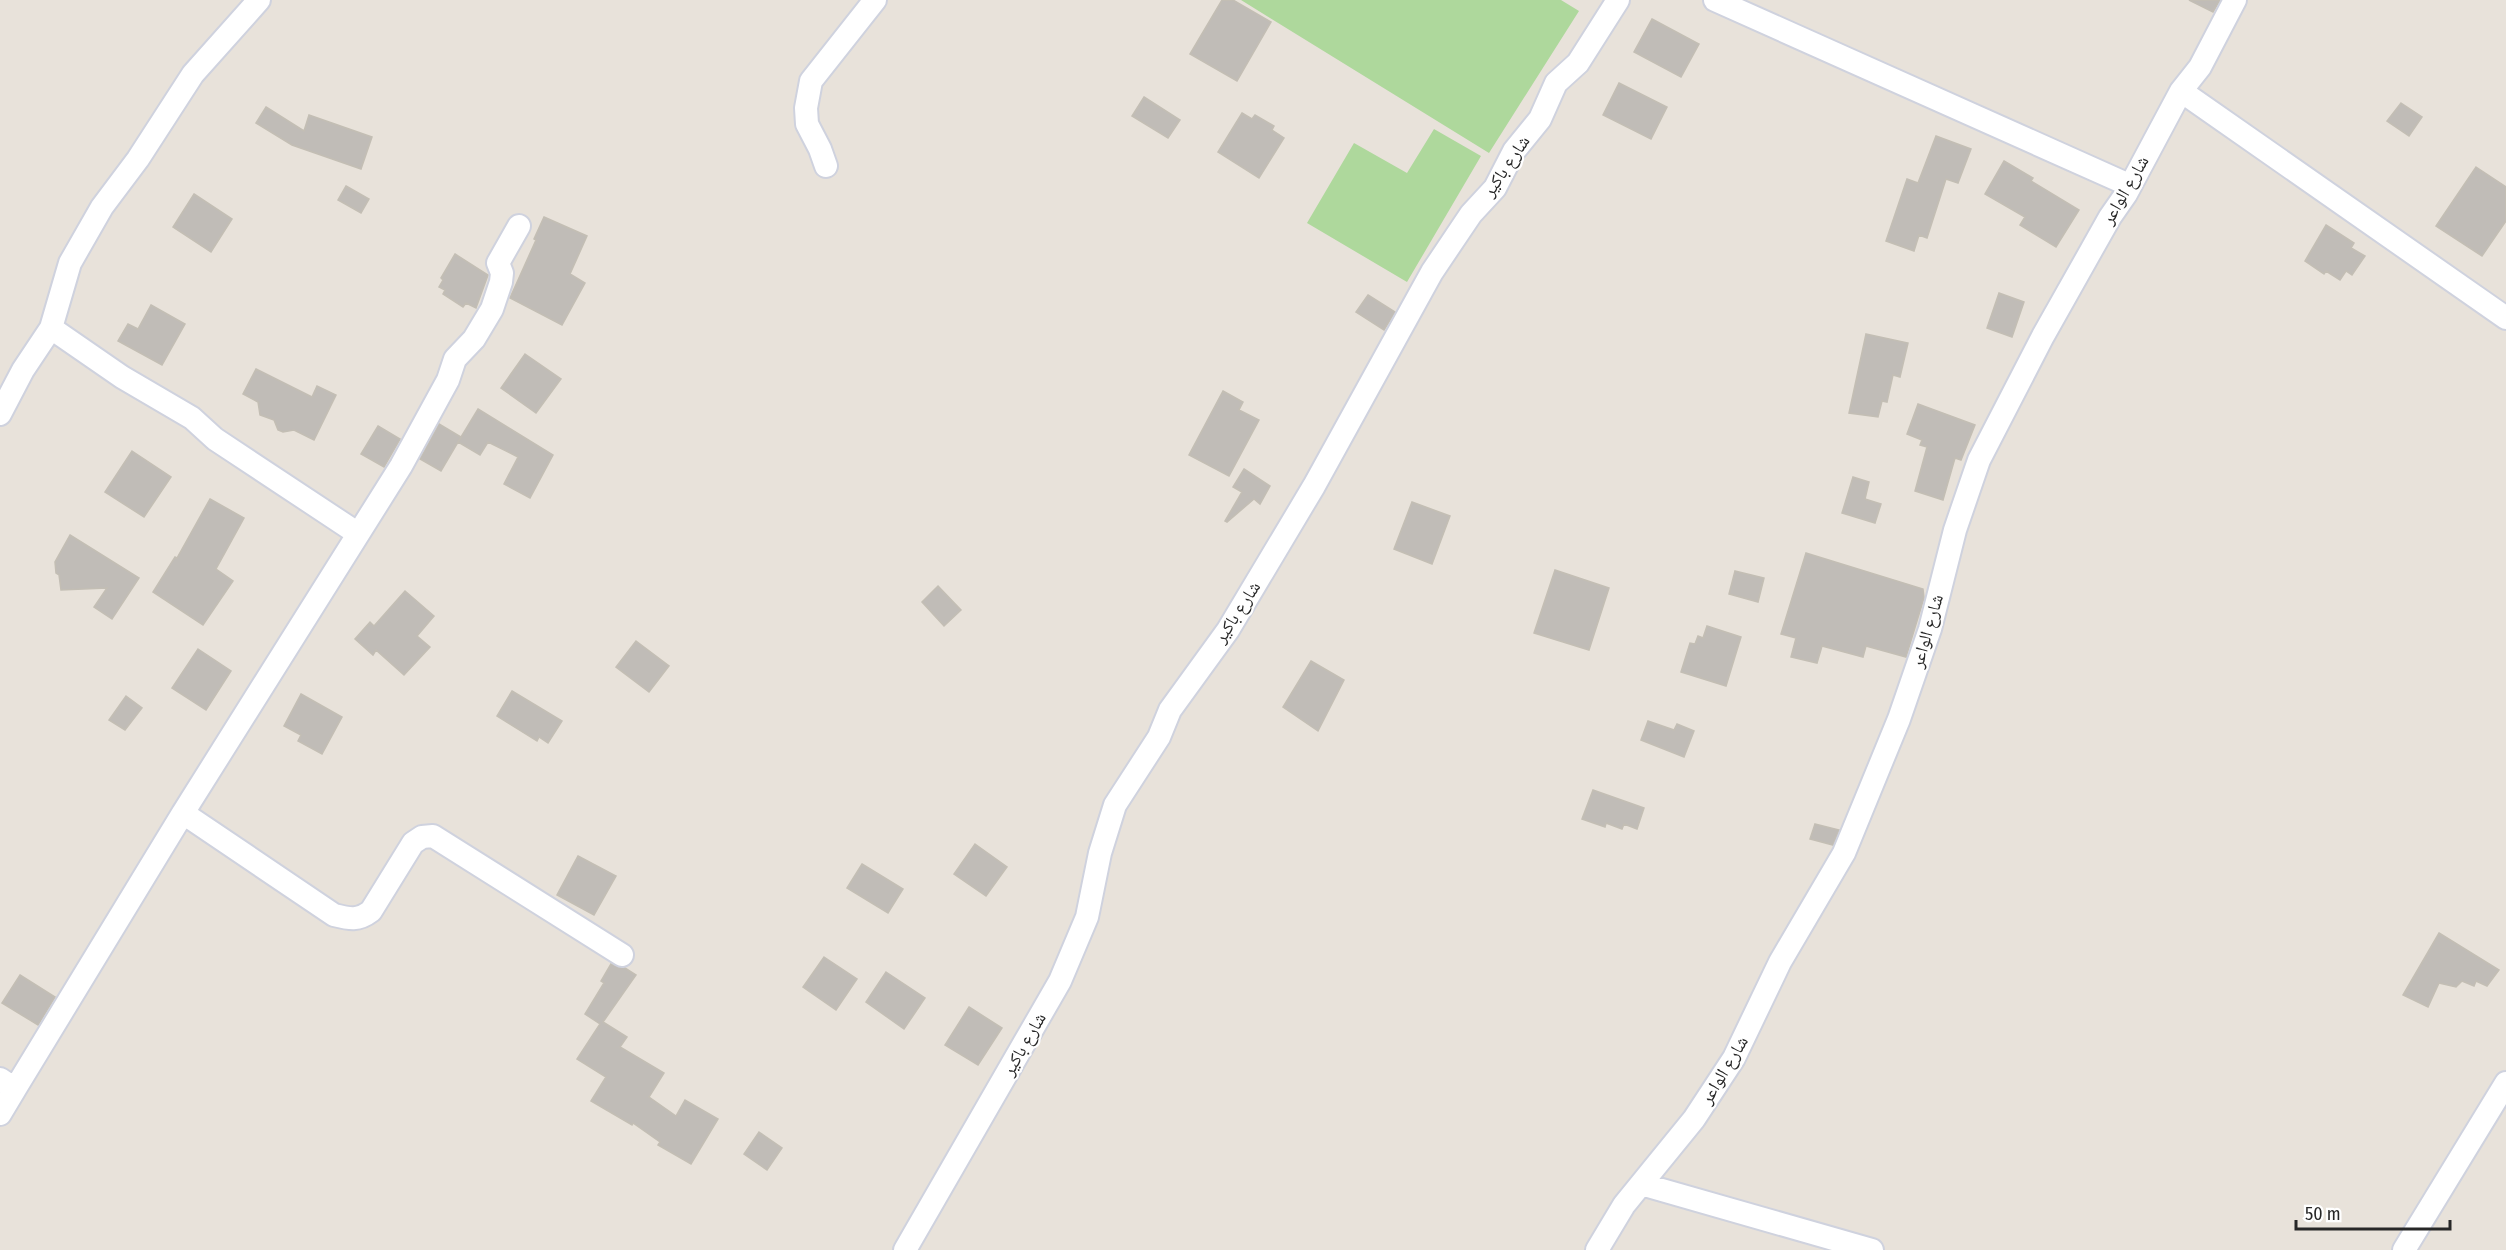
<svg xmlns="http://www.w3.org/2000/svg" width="2506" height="1250" font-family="'Fira Sans Condensed','Noto Naskh Arabic',sans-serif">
<rect width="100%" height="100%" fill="#e8e2da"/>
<path fill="#aed89c" d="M1241,0H1561L1579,11L1489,153Z
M1434,129L1481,156L1407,282L1307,223L1354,143L1407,173Z"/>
<path fill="#c0bcb7" stroke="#c3beb4" stroke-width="1.5" d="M1222,0H1233L1271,22L1237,81L1190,54Z
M2189,0H2220L2213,12Z
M1652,19L1699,44L1681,77L1634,52Z
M1619,83L1667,107L1651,139L1603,115Z
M1144,97L1180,120L1168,138L1132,116Z
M2401,103L2422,117L2409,136L2387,121Z
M266,107L304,131L309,115L372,137L361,169L292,145L256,123Z
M1242,113L1252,119L1255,115L1274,126L1272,130L1284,138L1259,178L1218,152Z
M1936,136L1971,149L1958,183L1946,179L1927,238L1919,235L1914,251L1886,241L1907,179L1918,183Z
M2004,161L2033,178L2031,181L2079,210L2056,247L2020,225L2025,217L1985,194Z
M2476,167L2506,187V221L2482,256L2436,226Z
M346,186L369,199L361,213L338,200Z
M194,194L232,219L211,252L173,227Z
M544,217L587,236L570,274L585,283L562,325L510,298L536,240L534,239Z
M2326,225L2354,243L2351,248L2365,256L2352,275L2346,271L2340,280L2326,271L2324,274L2305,261Z
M455,254L488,275L476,308L466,303L463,307L443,294L445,290L439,287L443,280L441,278Z
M1999,293L2024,302L2012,337L1987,328Z
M1368,295L1395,312L1384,330L1356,312Z
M151,305L185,324L162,365L118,341L128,324L138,329Z
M1866,334L1908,343L1900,377L1893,375L1887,402L1882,401L1878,417L1849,413Z
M525,354L561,379L536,413L501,388Z
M256,369L312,397L317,386L336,395L314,440L294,430L283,432L278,430L274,420L260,415L258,402L243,394Z
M1223,391L1243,402L1239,410L1259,420L1229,476L1189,455Z
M1918,404L1975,425L1961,460L1955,458L1943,500L1915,491L1927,447L1920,445L1922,440L1907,434Z
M478,409L553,455L530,498L504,484L518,457L488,442L480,455L458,442Z
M439,424L461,437L441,471L420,459Z
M378,426L400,439L384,467L361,454Z
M132,451L171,477L144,517L105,492Z
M1244,469L1270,486L1260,504L1254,499L1227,522L1225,521L1242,492L1233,487Z
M1853,477L1869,482L1865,499L1881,504L1875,523L1842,513Z
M210,499L244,518L216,569L233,581L203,625L153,592L175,557L177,558Z
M1412,502L1450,516L1432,564L1394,549Z
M70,535L139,578L112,619L94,607L107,588L61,590L59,575L56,573L55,562Z
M1806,553L1923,589L1924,598L1906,657L1866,646L1863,657L1822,646L1817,663L1791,657L1796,638L1781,634Z
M1555,570L1609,588L1589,650L1534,633Z
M1735,571L1764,578L1758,602L1729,594Z
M938,586L961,610L944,626L922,602Z
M405,591L434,616L417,636L430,647L404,675L376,650L373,655L355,639L370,622L374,626Z
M1707,626L1741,637L1726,686L1681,672L1690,643L1695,644L1698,636L1703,638Z
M636,641L669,666L649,692L616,667Z
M198,649L231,671L206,710L172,688Z
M1311,661L1344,680L1318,731L1283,707Z
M512,691L562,721L548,743L539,737L537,741L497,716Z
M301,694L342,717L322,754L298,741L301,735L284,726Z
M126,696L142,708L125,730L109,720Z
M1648,721L1674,730L1677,724L1694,731L1684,757L1641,740Z
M1593,790L1644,808L1637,829L1624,824L1622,829L1606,823L1605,827L1582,819Z
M1815,824L1839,830L1833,845L1810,839Z
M975,844L1007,867L986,896L954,874Z
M578,856L616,876L594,915L557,895Z
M862,864L903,889L888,913L847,888Z
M2439,933L2499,970L2487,986L2476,981L2474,986L2462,981L2456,987L2439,983L2428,1007L2403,995Z
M824,957L857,979L836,1010L803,987Z
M611,964L625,968L636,975L603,1022L627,1037L620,1047L664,1073L649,1097L676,1116L685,1100L718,1119L691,1164L658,1145L660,1142L633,1123L632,1125L591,1101L606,1077L577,1059L600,1024L585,1014L604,983L601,981Z
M886,972L925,998L904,1029L866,1002Z
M20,975L55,997L38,1025L2,1003Z
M969,1007L1002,1028L978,1065L945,1045Z
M759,1132L782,1148L767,1170L744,1154Z"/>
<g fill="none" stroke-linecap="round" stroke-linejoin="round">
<g stroke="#cfd2de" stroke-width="26">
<path id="minor" d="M1715,0L2129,185
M2181,91L2506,318
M826,166L820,149L807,124L806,108L811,81L875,0
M51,328L122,377L192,418L215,439L357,533
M0,414L23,370L51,328L70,263L102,207L138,159L193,74L259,0
M183,813L401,466L448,380L455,359L474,339L492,309L501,282L502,273L498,263L519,226
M0,1079L15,1089L0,1114
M15,1089L183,813L334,915C350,919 358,921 371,911L413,843L422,837L433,836L622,955
M1641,1184L1872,1250
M905,1250L1060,981L1087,917L1100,853L1115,805L1159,737L1170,710L1228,630L1314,486L1432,272L1471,214L1495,188L1514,151L1540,119L1556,83L1578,63L1618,0
M1597,1250L1624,1205L1694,1119L1734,1058L1780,962L1844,853L1899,719L1930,629L1955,530L1979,460L2043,336L2110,217L2126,194L2181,91L2200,67L2235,0
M2404,1250L2506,1083"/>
</g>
<use href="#minor" stroke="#fff" stroke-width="22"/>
</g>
<g text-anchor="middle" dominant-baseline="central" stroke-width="4.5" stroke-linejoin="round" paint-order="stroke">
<g font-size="18" fill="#272727" stroke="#fff">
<text transform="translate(1506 166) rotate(-56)">شارع باكير</text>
<text transform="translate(2125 190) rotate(-60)">شارع الواعر</text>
<text transform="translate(1237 612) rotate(-57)">شارع باكير</text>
<text transform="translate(1927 631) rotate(-74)">شارع الواعر</text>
<text transform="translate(1024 1044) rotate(-60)">شارع باكير</text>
<text transform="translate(1724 1070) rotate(-59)">شارع الواعر</text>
</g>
</g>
<path d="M2296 1220v9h154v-9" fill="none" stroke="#272727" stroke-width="3"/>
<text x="2305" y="1220" font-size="18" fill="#272727" stroke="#ffffff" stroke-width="4.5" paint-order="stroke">50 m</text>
</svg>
